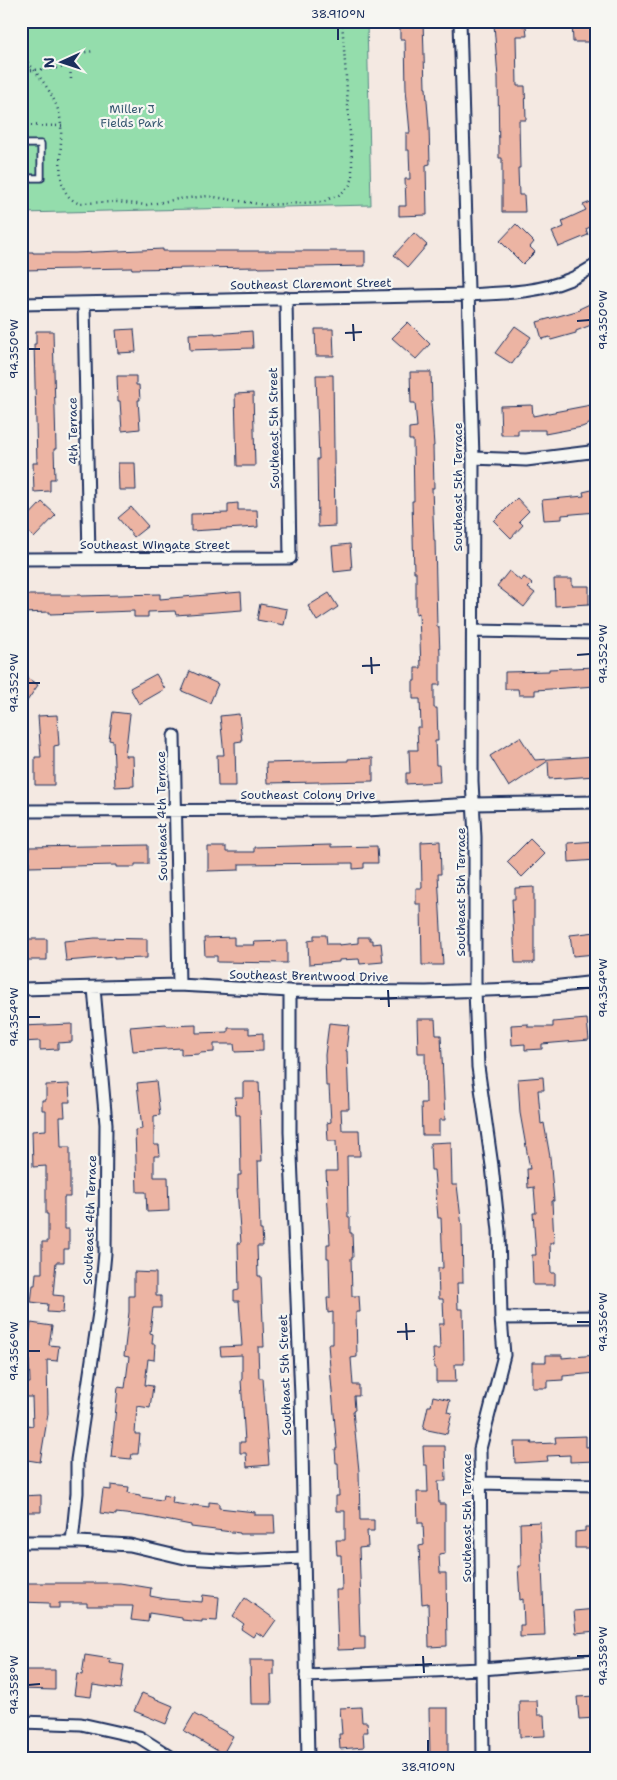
<svg xmlns="http://www.w3.org/2000/svg" width="617" height="1780" font-family="'Shantell Sans',sans-serif">
<rect width="100%" height="100%" fill="#f4e9e2"/>
<filter id="ink" filterUnits="userSpaceOnUse"><feTurbulence type="fractalNoise" baseFrequency=".02" numOctaves="2"/><feDisplacementMap in="SourceGraphic" scale="10" xChannelSelector="R" yChannelSelector="G"/><feConvolveMatrix kernelMatrix="1 2 1 2 8 2 1 2 1" color-interpolation-filters="sRGB"/></filter>
<g filter="url(#ink)">
<path fill="#94ddac" stroke="#588685" d="M21,21H367L371,205L21,213Z"/>
<path fill="#ecb4a3" stroke="#1b2f5e" d="M400,21H423L425,88H426L429,127L430,164L426,165L427,215L399,216V206H406L405,179H410L409,150H406V133H410L406,89L405,39H400Z
M499,21H522V26H526L527,36H516L517,86H525L526,120H519L520,168H518L519,195H524L525,212H502V158H499L498,78L494,24H499Z
M572,21H592V23H596V42H573Z
M596,200V234L592,226L586,229L588,235L559,247L552,232L564,227L562,221L586,210L583,205Z
M516,224L534,242L530,247L535,252L523,264L500,241Z
M414,233L427,245L408,267L394,255Z
M163,249V251H365V266L259,268L258,267L132,269V268L21,270V252H33V253H75Z
M596,301V323L576,331V333L551,340L550,337L542,339L537,322L580,310L579,309Z
M408,322L430,344L416,359L392,338Z
M515,326L531,337L512,364L495,353Z
M134,329L136,352L118,353L116,330Z
M315,329H333L334,356H316Z
M36,331H53L56,449H54L55,479H50V491L34,492L33,463H37L34,344H36Z
M252,331L253,348L190,350L189,334L215,333V334Z
M410,372H431L432,402H431L434,446H433L434,488H432L434,540H435L437,627H439L440,655V685H434V708H437L438,741H435L436,765H439L440,782L406,784V773H410L409,750H418L417,727H421L420,699H413V681H415V668H421L419,613L416,614V572H414L412,501H414L413,440H409V428L417,427L415,403H411Z
M316,375H333L335,526L318,527L317,459H319Z
M117,376H136V385H139L140,400H138L140,429L122,431L120,401H118Z
M253,393L255,466H237L235,394Z
M596,404V421L582,427L545,434V430H518V435H501L500,406L532,405L533,416Z
M118,463H135L136,490H119Z
M596,489V512L562,515V519L544,520L542,500L584,496L583,492Z
M517,498L529,511L519,521L523,525L511,538L494,521Z
M42,502L56,515L34,538L21,524Z
M238,503V510H257L258,527L191,531V514L228,513V504Z
M131,507L148,526L134,537L118,518Z
M350,544L352,570L334,572L332,546Z
M509,571L521,581L524,577L532,584L528,588L535,593L524,607L497,586Z
M554,579H572V586H589V604L555,606Z
M241,592L242,610L176,615L175,611L148,612V617H134V611L50,614V612L21,613V595H81V596L160,594V599Z
M329,593L338,607L317,621L308,606Z
M260,604L287,609L284,625L257,620Z
M596,667V686L535,690V695H519L518,689H505V672L549,671V669Z
M190,671L218,684L210,703L182,691Z
M21,674L38,685L21,710Z
M156,674L165,689L139,704L130,688Z
M113,712L130,714L125,756H133L134,786L115,787L113,741L109,740Z
M239,714L242,741L235,742L236,786H218L217,755H224L220,716Z
M57,715L59,745L54,746V785H35V757H41L38,716Z
M520,737L535,760L596,756V776L549,779L548,761L509,787L490,756Z
M373,758V781L267,783L266,763L348,761V759Z
M530,839L545,854L522,877L507,862Z
M440,841L441,874H438L443,965H422L421,904H416V888H422L421,842Z
M596,841V860L569,862L568,843Z
M148,845V864H135V867H116V865L29,867V847Z
M331,845V847L377,846L378,863H364V868L353,869V863L239,864V870L208,871V847H226V852H254V847Z
M534,887V963H515L512,899H515V888Z
M596,932V954L573,956L570,935Z
M314,935H326L327,944H339V945L358,943V937H370V940H373V944L381,943L383,962L360,964L359,959L339,960V962L309,964L308,941L314,940Z
M234,937V945H255L254,942L287,941V963L217,962V956H205L204,938Z
M95,938L147,939V958L114,959V957L66,961L64,941Z
M21,939H47V960H21Z
M417,1019H435L436,1035H441L445,1120H439V1135H422L421,1103H426L425,1053H418Z
M587,1019L589,1040L542,1044V1049L525,1050V1044L512,1045L511,1025L528,1024V1027H553V1022Z
M329,1023L349,1025L346,1051H347L349,1109H341L342,1130H359L360,1156H347L348,1217H350V1233H352L353,1258H351L352,1296H359L360,1312H356L357,1357L351,1358L353,1385H359V1396H354L355,1410L353,1411L359,1471L360,1520H374V1531H367L368,1547L359,1548L361,1604H359L360,1636H365V1649L338,1650L336,1590H342L341,1555H337L336,1540H345V1511H336V1496H339L338,1463H336L335,1449H337L328,1344H333V1312L328,1313L327,1298H330L329,1258H327V1244H330L326,1171H337L336,1141H328L327,1123L331,1122L329,1086H326L325,1055Z
M72,1024V1042L58,1043V1049L40,1050V1041L21,1042V1026Z
M166,1024L167,1026L196,1025V1033L228,1032V1028H249V1034L263,1033V1051L235,1052L234,1044H214V1052L200,1053V1054L181,1055V1048L133,1051L130,1027Z
M543,1077L544,1090H538L541,1124L544,1123L550,1157L554,1201H552L554,1243H550L551,1273H555V1285H533L532,1255H536L533,1213H536L534,1187L528,1188L527,1169H530L520,1113L518,1079Z
M156,1081L160,1115L154,1116V1145H159L160,1156H154V1177H168L169,1211L147,1212L146,1192H137L135,1130L142,1129L137,1083Z
M243,1082H259L262,1161H258L260,1230H262L263,1246H257L258,1276H261L264,1347H258L259,1378H263L269,1465L247,1467L246,1453H240V1442H245L241,1380L242,1379V1355L221,1356L220,1347L242,1346L239,1301H234V1291L239,1290L238,1243H241L237,1189H238V1175H241L240,1115H236L235,1097H243Z
M69,1084L70,1102H64L65,1117H60L61,1147H70V1197H64V1229H69V1249H64V1262H56L53,1295L64,1296L63,1313L47,1312L48,1304L31,1302L33,1285H35L36,1273H42V1242H48V1214H46V1166L33,1167L32,1131L46,1130V1110H42V1100H46V1085Z
M451,1142L452,1185H457L462,1227L463,1283H457L458,1309H463L464,1364H455L456,1382H436V1368H434L433,1349H440L439,1324H444L443,1299H439L438,1268H443L441,1218H438L434,1170H431L430,1143Z
M134,1272L156,1273V1296H161V1308H153L150,1333L153,1334L152,1344H155L154,1360L148,1359L145,1385L153,1386L150,1408L137,1406L135,1434H140L138,1454H132L131,1459L111,1457L118,1387L125,1388L129,1357L124,1356L129,1312V1296H134Z
M31,1323L52,1326L49,1345L59,1346L57,1361L47,1360L48,1414L40,1462L21,1459V1441L24,1442L27,1425L33,1426L32,1397H23V1383H30L29,1357L26,1356Z
M546,1355H562V1358L596,1355V1373L563,1376V1380L547,1381V1388H532V1362H546Z
M433,1396L450,1400L447,1412L452,1413L447,1434L423,1429L428,1406H431Z
M586,1436V1447L596,1446V1461L570,1462V1455L547,1456L548,1461L515,1463L514,1442H532L531,1444L556,1443L555,1437Z
M423,1446H445L446,1481H438L439,1504H445V1553L439,1554L440,1573H446L447,1646L429,1647L428,1603L422,1604L419,1546L424,1545L423,1523H418L417,1492H428L427,1465H424Z
M111,1485L129,1487L128,1493L140,1495V1497L162,1500L163,1495L173,1497L172,1503L193,1506V1505L209,1507V1502L219,1503V1508L255,1512V1515H274L275,1534H240V1533L191,1527V1525L144,1516L116,1513V1515L100,1513L103,1489L111,1490Z
M41,1495V1512H21V1496Z
M540,1522L545,1636L520,1637V1625H524L523,1599L520,1600L518,1566H521L520,1523Z
M585,1527H596V1548H575V1532L585,1531Z
M21,1583H120L151,1588L150,1596L166,1599L202,1602L203,1595L219,1597L217,1621L202,1620V1622L182,1620V1618L149,1613L148,1622L131,1620L133,1606H87V1603H59V1608H49V1603L21,1602Z
M245,1598L276,1620L264,1637L256,1632L253,1637L241,1629L244,1624L233,1616Z
M596,1609V1631L576,1633L574,1611Z
M85,1655L111,1659L110,1663L124,1665L121,1689L93,1685L91,1697L74,1695L77,1674L82,1675Z
M250,1660H274V1675H271L272,1704H251Z
M21,1670H55V1690L21,1689Z
M142,1693L173,1706L166,1724L134,1711Z
M596,1696V1718L579,1719L577,1697Z
M519,1701H537L538,1715H544L545,1736L520,1737Z
M361,1707L362,1722H367L368,1732H363L364,1747L340,1749L339,1734H342L340,1708Z
M429,1708H448V1759H430Z
M194,1714L233,1736L223,1754L184,1731Z"/>
<g fill="none" stroke-linecap="round" stroke-linejoin="round">
<g stroke="#1b2f5e" stroke-width="9">
<path id="service" d="M21,144H41V178H21"/>
</g>
<g stroke="#1b2f5e" stroke-width="15">
<path id="minor" d="M460,21L473,458L472,781L475,837V990L478,1067L492,1166L499,1231L501,1318L504,1355L480,1449L483,1759
M84,303L89,558
M21,304L467,295C501,293 537,293 568,280C578,277 587,270 596,265
M473,458L526,460L590,452L596,449
M21,559L290,558L286,298
M473,631L596,633
M174,736L179,985
M21,811L366,810L474,804L596,802
M21,989L179,985L290,991L426,992L543,988L596,982
M290,991V1132L301,1396L308,1759
M501,1318L596,1317
M479,1483L596,1485
M21,1542H79L130,1545L185,1558L238,1561L303,1558
M72,1542L77,1493V1460L100,1306L105,1253L106,1124L94,988
M306,1676L482,1669L596,1660
M21,1722L81,1724L139,1737L174,1759"/>
</g>
<path stroke="#1b2f5e" stroke-width="2.5" stroke-dasharray="1 4" stroke-linecap="butt" d="M21,55C36,71 53,92 59,113C67,140 48,190 78,203L117,202L146,205L178,199L208,196L265,205L321,202L339,195L349,187L352,180V161L342,21
M21,71L70,67
M71,79L70,67L79,53L95,51
M21,125L62,126"/>
<use href="#service" stroke="#f6f6f2" stroke-width="5.5"/>
<use href="#minor" stroke="#f6f6f2" stroke-width="11"/>
</g>
</g>
<path fill="none" stroke="#1b2f5e" stroke-width="2" d="M338,28V40M577,321L590,320M353,324L354,341M345,333L362,332M28,349H40M577,655L590,654M371,657L372,674M362,666L380,665M28,683H40M577,988H590M388,990L389,1007M380,999L397,998M28,1017H40M577,1322H590M406,1323L407,1340M397,1332L415,1331M28,1351H40M423,1656L424,1673M577,1656H590M415,1665L432,1664M28,1685L40,1684M428,1740V1752"/>
<g text-anchor="middle" dominant-baseline="central" stroke-width="4.5" stroke-linejoin="round" paint-order="stroke">
<g font-size="12" fill="#395a72" stroke="#f6f6f2">
<text x="132" y="109">Miller J<tspan x="132" dy="14">Fields Park</tspan></text>
</g>
<g font-size="12" fill="#1b2f5e" stroke="#f6f6f2">
<text transform="translate(311 284) rotate(-1)">Southeast Claremont Street</text>
<text transform="translate(274 428) rotate(-91)">Southeast 5th Street</text>
<text transform="translate(73 431) rotate(-91)">4th Terrace</text>
<text transform="translate(458 487) rotate(-90)">Southeast 5th Terrace</text>
<text x="155" y="545">Southeast Wingate Street</text>
<text x="308" y="795">Southeast Colony Drive</text>
<text transform="translate(162 816) rotate(-91)">Southeast 4th Terrace</text>
<text transform="translate(461 892) rotate(-90)">Southeast 5th Terrace</text>
<text transform="translate(309 976) rotate(1)">Southeast Brentwood Drive</text>
<text transform="translate(90 1220) rotate(-88)">Southeast 4th Terrace</text>
<text transform="translate(285 1375) rotate(-92)">Southeast 5th Street</text>
<text transform="translate(467 1518) rotate(-90)">Southeast 5th Terrace</text>
</g>
</g>
<rect width="617" height="1780" fill="none" stroke="#f6f6f2" stroke-width="55"/>
<g transform="translate(62 62) rotate(267)" stroke="#f6f6f2" stroke-width="4" paint-order="stroke">
<path d="M0-4L9 19L0 12L-9 19Z" fill="#1b2f5e"/>
<text y="-8" font-size="14" font-weight="bold" text-anchor="middle" fill="#1b2f5e">N</text>
</g>
<rect x="28" y="28" width="562" height="1724" fill="none" stroke="#1b2f5e" stroke-width="2"/>
<g font-size="12" text-anchor="middle" fill="#1b2f5e">
<text x="338" y="18">38.910°N</text>
<text transform="translate(603 320) rotate(-90)" y="4">94.350°W</text>
<text transform="translate(14 349) rotate(-90)" y="4">94.350°W</text>
<text transform="translate(603 654) rotate(-90)" y="4">94.352°W</text>
<text transform="translate(14 683) rotate(-90)" y="4">94.352°W</text>
<text transform="translate(603 988) rotate(-90)" y="4">94.354°W</text>
<text transform="translate(14 1017) rotate(-90)" y="4">94.354°W</text>
<text transform="translate(603 1322) rotate(-90)" y="4">94.356°W</text>
<text transform="translate(14 1351) rotate(-90)" y="4">94.356°W</text>
<text transform="translate(603 1656) rotate(-90)" y="4">94.358°W</text>
<text transform="translate(14 1685) rotate(-90)" y="4">94.358°W</text>
<text x="428" y="1771">38.910°N</text>
</g>
</svg>
